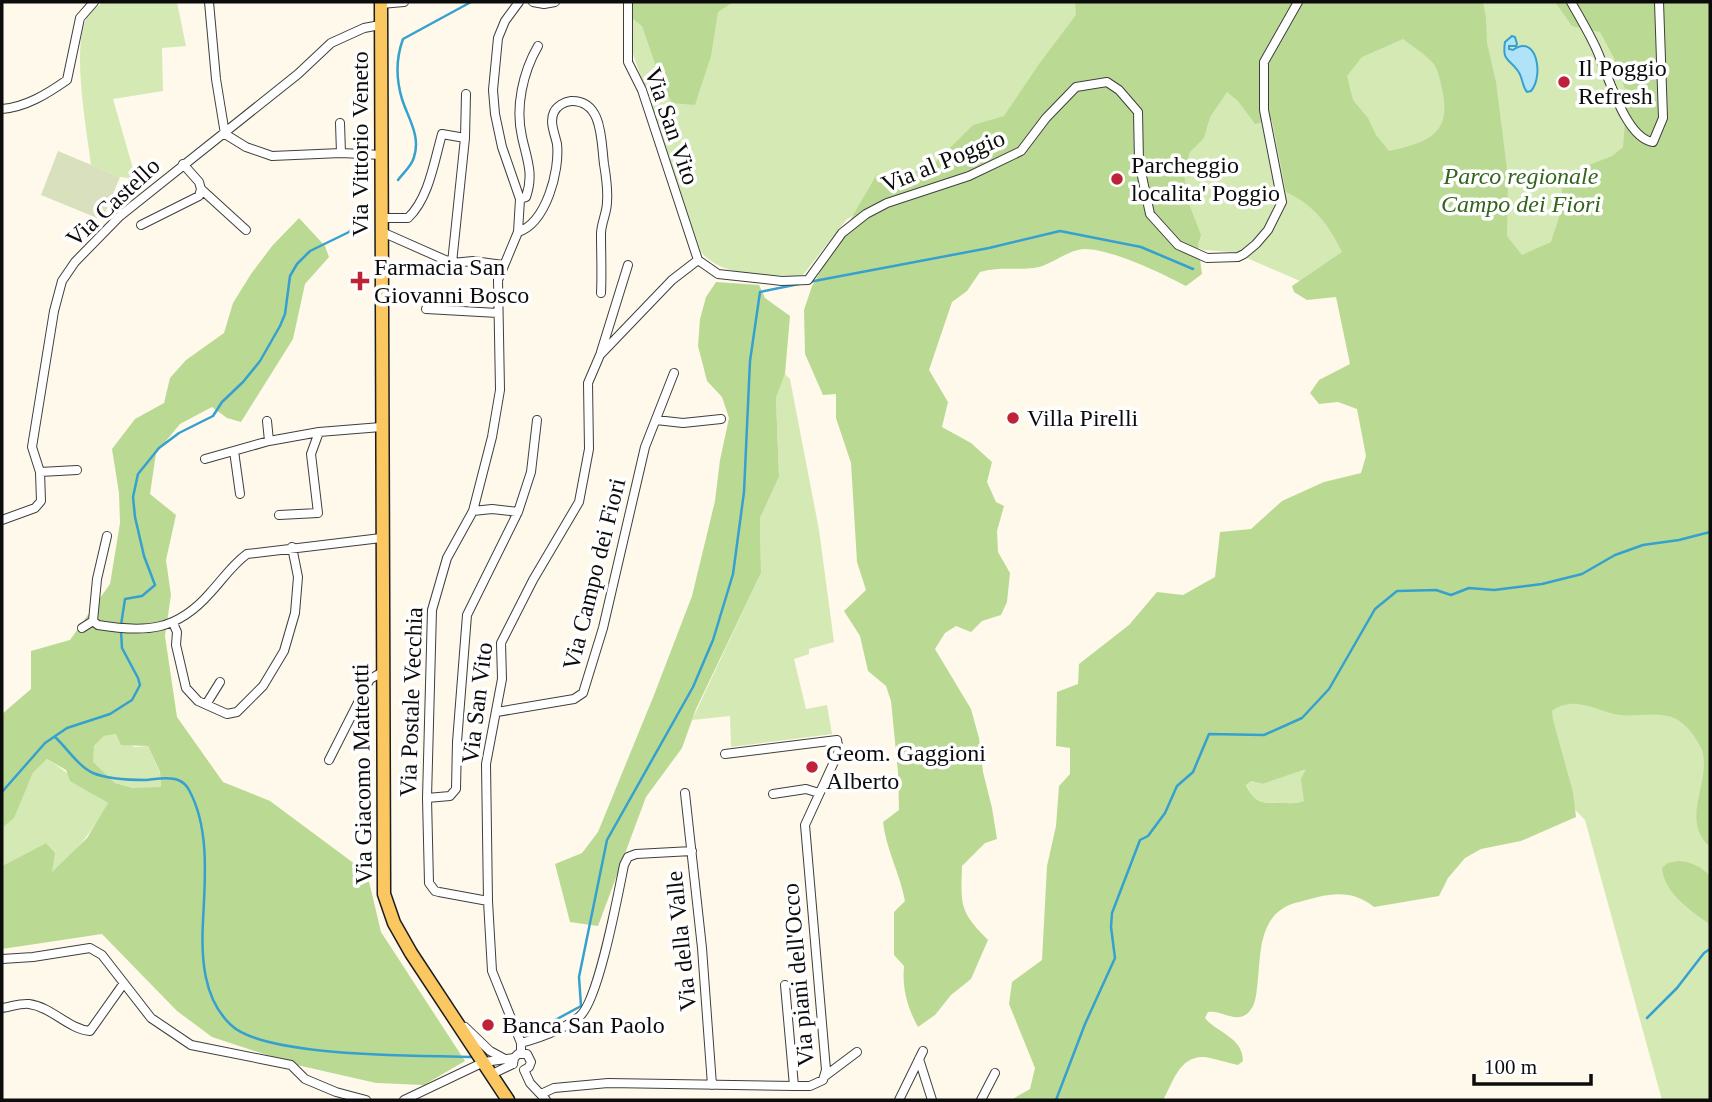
<svg xmlns="http://www.w3.org/2000/svg" width="1712" height="1102" font-family="Georgia,serif">
<rect width="100%" height="100%" fill="#fff9eb"/>
<path fill="#d5e9b5" d="M103,2H177L186,46L162,48L163,91L113,99L136,179L120,177L91,165C87,130 69,39 90,13C94,9 99,5 103,2Z
M631,2H1710V1100H1662L1585,820L1471,702L1385,318L1233,252L1203,250L1190,244L1042,112L876,201L846,220L803,275L796,276C764,274 723,278 701,252L633,54Z
M785,374L790,379L819,530L834,642L809,649V654L794,659L806,709L827,705L832,734L731,747L730,716L692,720L761,573L760,518L779,477L776,398Z
M116,734L134,747L148,746L160,773L161,788H133L115,783L92,762L94,746L104,736Z
M47,759C69,772 86,792 108,803C93,831 76,852 51,873L46,843L2,866V828L14,817L33,773Z
M1307,768L1305,801C1296,804 1291,803 1282,803C1263,803 1255,804 1246,784L1251,781L1263,784Z"/>
<path fill="#bada94" fill-rule="evenodd" d="M633,2H733L718,12L711,56L695,105L672,103L660,78L642,26L633,19Z
M1075,2H1483L1486,18L1487,43L1496,82L1508,177L1507,236L1522,255L1551,242L1559,217L1564,175L1612,156L1623,147L1627,95L1614,58L1600,32L1572,26L1555,2H1710V847C1679,819 1712,783 1702,750C1697,738 1686,723 1674,718C1657,711 1637,717 1620,715C1597,712 1575,694 1552,711L1553,720L1573,792L1576,817L1521,841L1481,849L1465,858L1448,878L1439,896L1374,907C1357,893 1339,892 1318,897C1308,900 1296,902 1287,906C1257,921 1261,960 1257,988C1256,997 1255,1006 1248,1013C1236,1024 1222,1010 1208,1012L1205,1018C1217,1033 1243,1037 1243,1061L1238,1065C1227,1063 1214,1058 1204,1057C1179,1056 1173,1083 1163,1100H1011L1030,1089L1035,1068L1009,1004L1012,982L1042,960L1047,866L1056,826L1059,786L1070,774V748L1056,746L1057,692L1078,684L1079,664L1129,625L1157,592L1183,595L1215,577L1220,532L1251,529L1282,501L1324,482L1361,473L1366,456L1357,409L1338,402L1319,404L1310,393L1319,380L1350,364L1336,297L1307,300L1294,292L1292,286L1342,252C1329,225 1314,205 1286,192L1272,120L1255,124L1238,101L1227,92L1210,117L1204,138L1190,152L1184,170L1186,196L1201,235L1198,244L1202,274L1186,286C1161,273 1112,249 1084,249C1069,250 1053,263 1039,267C1021,271 1000,266 980,272L967,291L952,302L929,370L948,402L942,427L971,443L992,462L987,482L996,502L1004,506L997,531L998,552L1010,573L1007,602L1001,615L982,621L971,632L956,626L945,633L935,649L971,709L979,738L983,772L992,808L997,839L985,843L962,866C961,905 959,911 988,940L971,979L951,995L935,1015L918,1027C907,1007 902,988 904,966L894,955V912L905,901C900,874 886,849 883,822L899,810L898,772L891,701L886,686L868,671L860,636L844,611L866,590L857,562L851,463L836,418V394L823,395L805,354L804,310L812,286L877,174L894,176L930,168L973,125L1004,116L1039,64L1076,15ZM1403,39C1412,46 1425,54 1433,63C1439,71 1441,84 1443,94C1451,136 1424,143 1389,151L1376,135L1368,118L1353,100L1347,76L1362,57ZM1306,769L1301,779L1304,801C1296,804 1291,803 1282,803C1263,803 1255,804 1246,785L1251,781L1263,784Z
M299,218L325,246L329,257L305,284L293,339L241,422L227,418L212,407L180,424L156,453L150,494L176,515L166,560L171,595L165,636L177,717L223,782L270,801L367,873L381,932L465,1061L424,1085L376,1083L297,1065L212,1037L177,1011L102,934L2,949V866L46,843L55,853L52,872L87,838L108,803L70,781L66,770L47,759L33,773L14,818L2,828V714L31,689V651L70,640L110,584L120,523L119,493L112,449L135,419L164,403L170,378L186,360L224,333L233,303L251,274L272,246ZM116,734L121,745L148,746L160,772L161,787L133,788L115,783L93,762L94,746L104,736Z
M716,282L759,285L765,298L790,316L785,374L776,398L779,477L760,518L761,573L696,709L682,748L646,797L598,926L570,922L555,864L582,853L598,832L654,695L692,596L715,501L720,460L729,418L722,397L707,381L698,346L700,319L706,297Z
M1678,861C1692,862 1700,866 1710,876V927L1708,923C1690,910 1664,893 1662,868L1668,863Z"/>
<path fill="#d8e0bd" d="M58,151L120,177L102,220L41,195Z"/>
<path fill="#b0e3f7" stroke="#36a0cf" stroke-width="2" d="M1512,36L1515,37L1517,44L1516,46H1509V49L1513,50C1537,33 1544,76 1531,91L1527,92C1522,86 1523,78 1518,71C1509,58 1502,62 1505,42Z"/>
<g fill="none" stroke-linecap="round" stroke-linejoin="round">
<path stroke="#36a0cf" stroke-width="2.5" d="M398,180C403,173 412,166 414,157C421,136 408,118 402,99C396,79 396,58 403,39L471,2
M809,282L989,248L1060,231L1141,247L1193,269
M121,625L125,599L142,596L155,585L144,556L135,517L133,497L138,474L159,448L179,433L213,416L222,402L243,382L260,361L280,326L285,314L290,276L297,264L310,251L349,232L370,206
M55,737C67,748 79,767 93,773C107,779 131,780 146,780C156,779 169,776 178,780C183,782 187,786 189,790C210,828 205,880 203,921C201,957 203,999 231,1025C265,1058 421,1055 471,1057
M2,792L45,743L67,728L110,714L132,700L140,685L138,678L122,648L121,631
M1647,1018L1677,988L1704,953L1710,949
M546,1025L581,1006L579,977L607,840L693,687L713,640L733,574L744,492L750,361L760,292L799,284
M1056,1100L1085,1024L1115,958L1111,927L1112,913L1140,840L1148,836L1165,813L1177,786L1193,772L1209,734L1264,735L1302,718L1329,689L1375,609L1397,591L1436,590L1451,595L1469,588L1494,590L1542,584L1582,574L1615,555L1643,545L1679,540L1710,532"/>
<g stroke="#3f3f3f" stroke-width="10">
<path id="minor" d="M209,2L216,79L225,134L246,147L272,156L341,153L382,155
M519,2L505,21L498,38L493,90L495,114L502,147L520,199L518,232L498,280L500,390L492,437L473,511L447,558L432,610L427,798L429,883L435,891L439,892L488,901L492,971L521,1043V1053
M533,2L544,4L555,2
M628,2V62L642,90L698,260
M1571,2C1579,16 1588,31 1595,46C1607,70 1624,138 1653,142L1663,118L1659,2
M381,4L404,2
M2,109C26,107 47,94 67,80L80,18L94,2
M340,123L341,153
M183,164L199,182L201,189L246,230
M520,199L526,197C534,174 527,160 522,137C515,107 523,72 538,46
M382,218H408C429,198 434,162 442,134L465,138L466,94
M141,225L199,196L201,189
M382,232L452,263L473,261L503,265
M518,232C546,223 560,171 557,144C555,134 549,122 554,112C557,106 564,102 571,101C603,100 601,141 604,164C606,176 608,190 607,202C607,213 601,223 601,234C601,253 602,273 601,293
M452,263L465,138
M426,309L498,313
M601,352L628,265
M656,420L683,423L721,419
M267,421L269,441
M234,451L240,494
M205,459L269,441L319,432
M40,472L77,470
M473,511L492,509L518,512
M279,515L318,513L311,454L319,432L381,427
M2,520L35,508L41,501L40,472L32,447L54,311L62,281L75,262L120,216L298,74L331,43L364,28L380,25
M107,536L97,579L93,621L98,625C146,633 177,631 210,593C223,579 232,565 247,554L381,538
M173,623L177,632L176,645L186,688L198,701L227,714L237,712L263,686L284,651L295,613L298,577L292,547
M82,628L93,621
M207,703L220,682
M497,712L574,699L583,693L603,628L645,447L674,373
M329,760L370,679L381,673
M685,793L702,948L712,1085
M773,794L806,789L819,793
M427,798L450,796L456,789L457,742L467,615L518,512L531,472L537,420
M488,901L486,764L502,679L501,643L533,580L579,502L589,449L588,383L600,355L672,280L698,260L718,274L782,281L808,280L842,233L866,214L887,203L969,176L1021,151L1046,118L1076,87L1107,82L1119,90L1138,112L1139,162L1150,214L1178,245L1207,258L1238,257L1244,254L1256,244L1268,230L1282,202L1264,110V62L1298,2
M2,959L33,957L90,948L102,955L151,1018L191,1045L291,1065L305,1079L336,1092L366,1100
M785,985L794,1086
M2,1008C10,1007 21,1003 29,1004C52,1007 68,1029 90,1031L124,983
M465,1027L490,1051L503,1058
M521,1043C539,1038 565,1029 580,1016C599,999 618,894 624,865L628,857L636,854L692,851
M919,1059L932,1100
M513,1064L514,1058L518,1054H527L531,1062L529,1067L524,1070
M524,1070L530,1083L546,1100
M492,1074L513,1064
M825,1076L857,1052
M541,1094L554,1088L608,1083L794,1086H810L823,1080L826,1070L805,825L839,751L837,740L725,754
M404,1100L484,1062L514,1058
M899,1100L923,1051
M981,1100L995,1073"/>
</g>
<g stroke="#1d1d1d" stroke-width="15">
<path id="primary" d="M381,2L384,894L394,923L411,953L508,1100"/>
</g>
<use href="#minor" stroke="#fff" stroke-width="8"/>
<use href="#primary" stroke="#fac760" stroke-width="12"/>
</g>
<g fill="#be2338" stroke="#fff" stroke-width="2.5">
<circle cx="1564" cy="82" r="7"/>
<circle cx="1117" cy="179" r="7"/>
<path d="M356.5 270.5h7v7h7v7h-7v7h-7v-7h-7v-7h7z"/>
<circle cx="1013" cy="418" r="7"/>
<circle cx="812" cy="767" r="7"/>
<circle cx="488" cy="1025" r="7"/>
</g>
<g text-anchor="middle" dominant-baseline="central" stroke-width="7" stroke-linejoin="round" paint-order="stroke">
<g font-size="24" fill="#0c0c0c" stroke="#fff" text-anchor="start">
<text x="1578" y="68">Il Poggio<tspan x="1578" dy="28">Refresh</tspan></text>
<text x="1131" y="165">Parcheggio<tspan x="1131" dy="28">localita' Poggio</tspan></text>
<text x="374" y="267">Farmacia San<tspan x="374" dy="28">Giovanni Bosco</tspan></text>
<text x="1027" y="418">Villa Pirelli</text>
<text x="826" y="753">Geom. Gaggioni<tspan x="826" dy="28">Alberto</tspan></text>
<text x="502" y="1025">Banca San Paolo</text>
</g>
<g font-size="24" fill="#0c0c0c" stroke="#fff">
<text transform="translate(672 126) rotate(71)">Via San Vito</text>
<text transform="translate(360 144) rotate(-90)">Via Vittorio Veneto</text>
<text transform="translate(943 161) rotate(-22)">Via al Poggio</text>
<text transform="translate(113 202) rotate(-43)">Via Castello</text>
<text transform="translate(594 574) rotate(-76)">Via Campo dei Fiori</text>
<text transform="translate(411 702) rotate(-88)">Via Postale Vecchia</text>
<text transform="translate(477 703) rotate(-83)">Via San Vito</text>
<text transform="translate(362 774) rotate(-91)">Via Giacomo Matteotti</text>
<text transform="translate(681 941) rotate(-96)">Via della Valle</text>
<text transform="translate(798 975) rotate(-95)">Via piani dell'Occo</text>
</g>
<g font-size="24" font-style="italic" fill="#32641c" stroke="#fff">
<text x="1521" y="176">Parco regionale<tspan x="1521" dy="28">Campo dei Fiori</tspan></text>
</g>
</g>
<rect width="1712" height="1102" fill="none" stroke="#0c0c0c" stroke-width="7"/>
<path d="M1474 1074v10h117v-10" fill="none" stroke="#0c0c0c" stroke-width="3.5"/>
<text x="1484" y="1074" font-size="21" fill="#0c0c0c" stroke="#ffffff" stroke-width="5" paint-order="stroke">100 m</text>
</svg>
